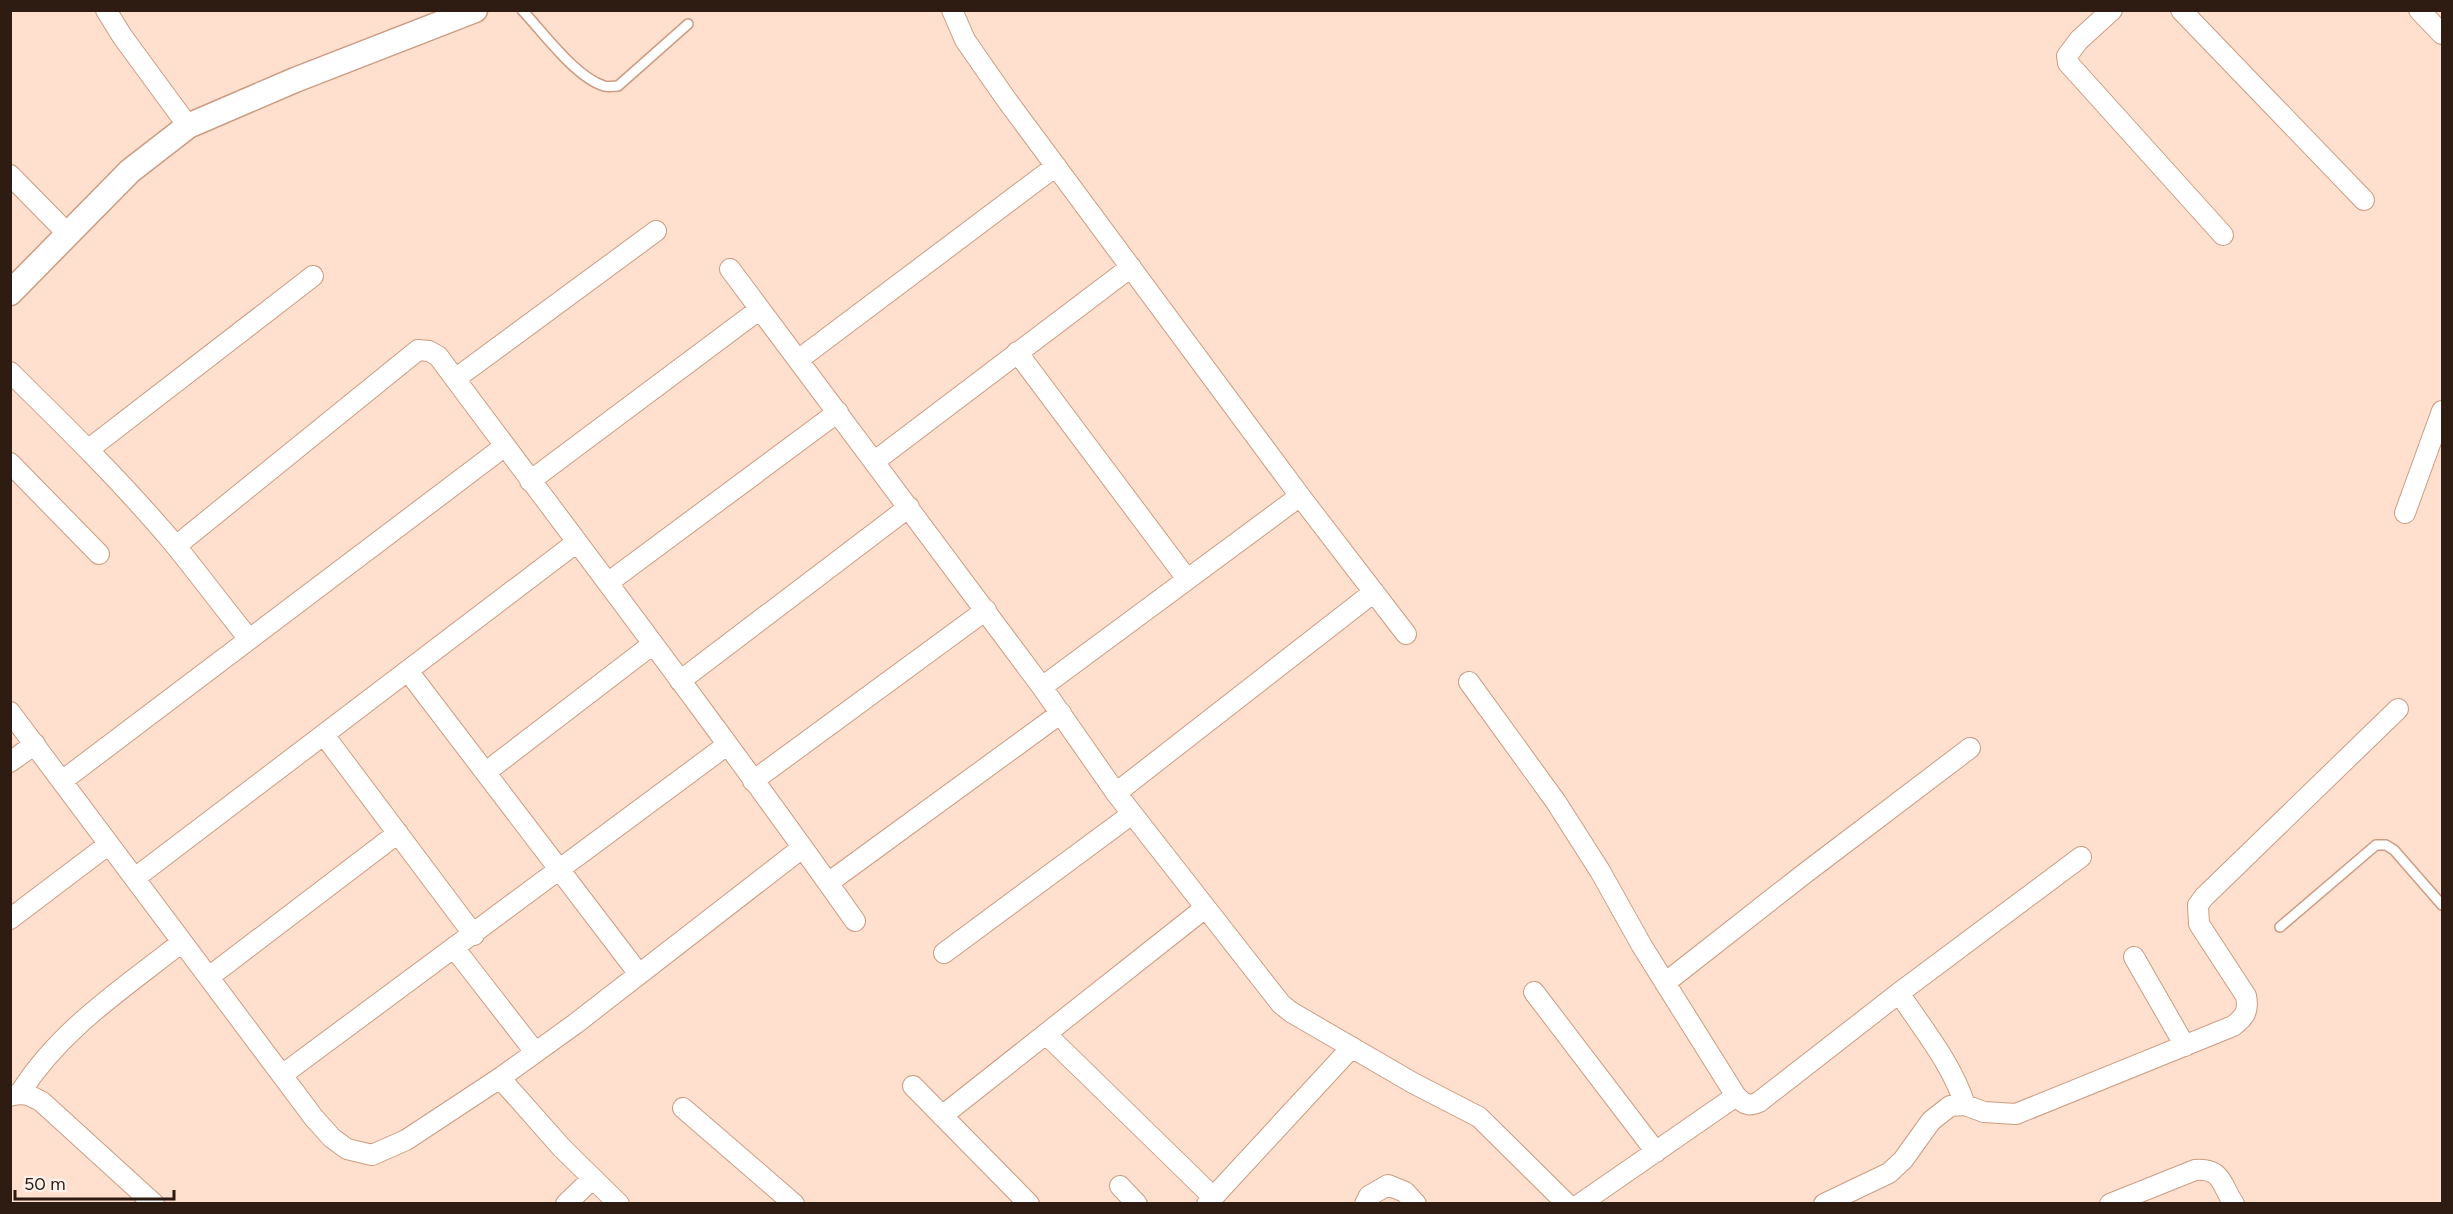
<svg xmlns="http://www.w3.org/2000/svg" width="2453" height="1214" font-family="Figtree,sans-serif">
<rect width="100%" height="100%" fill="#ffdfce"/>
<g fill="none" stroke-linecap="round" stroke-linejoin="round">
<g stroke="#cd9b81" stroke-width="12">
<path id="service" d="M522,10C543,32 575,77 604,86C608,87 613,86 618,86L688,24
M2280,927L2376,845H2386L2394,850L2442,905"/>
</g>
<g stroke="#cd9b81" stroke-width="22">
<path id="minor" d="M106,10L122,36L188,126
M952,10L965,40L1006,99L1300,496L1406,634
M2112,10L2079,40L2067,56L2068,63L2223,235
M2181,10L2364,200
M2419,10L2442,34
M10,175L67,233
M730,269L1042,687L1116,793L1281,1004L1291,1012L1413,1083L1479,1117L1567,1204
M1017,352L1187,579
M798,360L1056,166
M10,372C67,428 124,484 175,545C200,576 224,608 249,639
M455,379L656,231
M89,449L313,276
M875,461L1131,267
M10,463L99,554
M530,481L760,309
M2405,513L2442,411
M176,546L418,350L429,351L438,356C578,544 720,730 855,921
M609,582L838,412
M408,671L639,974
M680,681L909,507
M1469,682L1556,802L1600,871L1642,946L1736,1096C1744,1104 1748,1107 1759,1102L1899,993L2081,857
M1042,687L1300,496
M10,712L314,1118L332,1138L347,1149L372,1155L406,1140L500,1078L575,1024L802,848
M324,735L474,935
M10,762L35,744
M486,772L653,644
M62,781L505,446
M753,781L986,610
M1116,793L1374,592
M135,878L577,542
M828,883L1061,713
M10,919L109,844
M455,949L535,1052
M944,953L1132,814
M2134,957L2185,1046
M209,977L398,833
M1665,983L1804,874L1970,748
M1534,992L1656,1152
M1899,993C1923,1029 1952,1064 1965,1105
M1046,1034L1213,1197
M282,1075L727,745
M500,1078L562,1148L619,1204
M913,1086L1029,1204
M20,1093C60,1029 124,988 182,942
M10,1096C24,1092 30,1095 42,1102L154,1204
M683,1108L794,1204
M942,1116L1205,908
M1120,1186L1137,1204
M566,1204L592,1179
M1207,1204L1352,1047
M1365,1204L1369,1196L1388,1185L1405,1192L1416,1204
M1580,1204L1736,1096
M1824,1204L1889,1173L1903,1160L1931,1121L1950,1106L1965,1105L1984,1112L2016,1114L2233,1026C2245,1017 2249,1011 2246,996L2199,924L2198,905L2204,897L2398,709
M2110,1204L2195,1170C2223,1168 2221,1185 2234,1204"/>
</g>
<g stroke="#cd9b81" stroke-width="27">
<path id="tertiary" d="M10,293L130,171L188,126L295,80L475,10"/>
</g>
<use href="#service" stroke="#fff" stroke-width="9"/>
<use href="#minor" stroke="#fff" stroke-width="20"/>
<use href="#tertiary" stroke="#fff" stroke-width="24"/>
</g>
<rect width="2453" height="1214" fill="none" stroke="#2e1b11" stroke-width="24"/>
<path d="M15 1190v9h159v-9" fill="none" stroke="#2e1b11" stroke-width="3"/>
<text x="24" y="1190" font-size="18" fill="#2e1b11" stroke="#fcf1eb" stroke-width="4.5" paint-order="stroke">50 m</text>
</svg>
